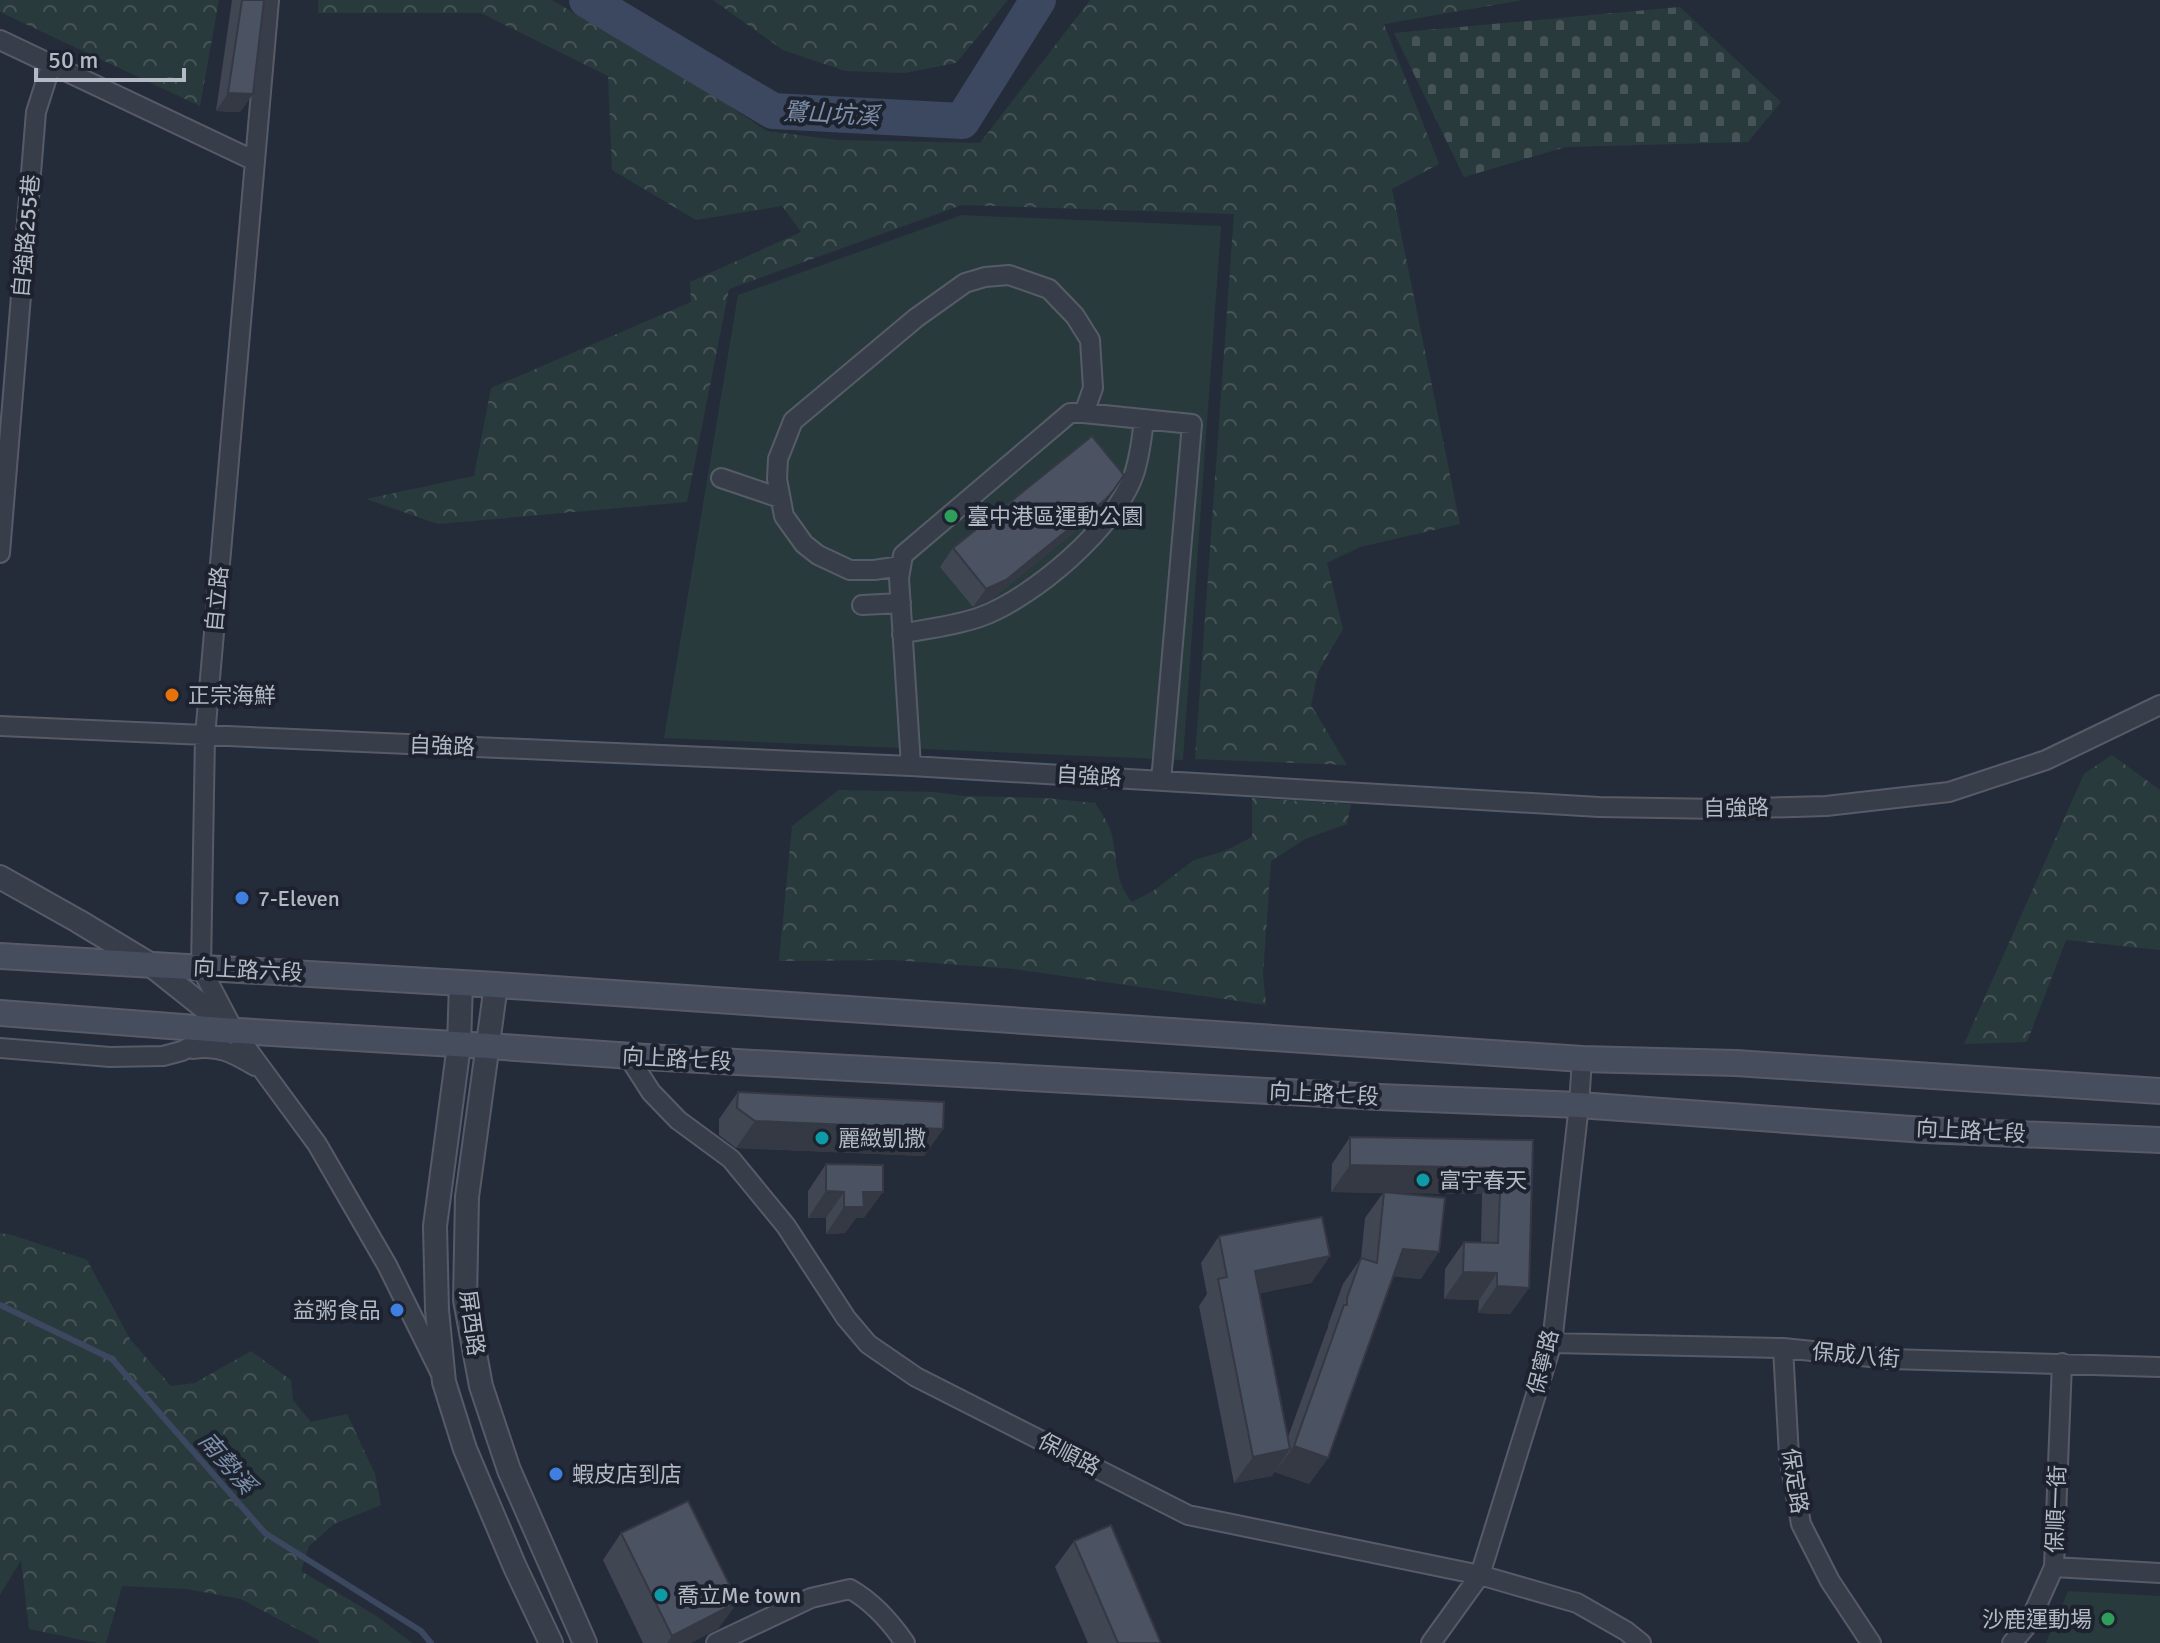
<svg xmlns="http://www.w3.org/2000/svg" width="2160" height="1643" font-family="Signika,'Noto Sans TC',sans-serif">
<defs>
<pattern id="forest-crowns" width="20" height="18" patternUnits="userSpaceOnUse" patternTransform="scale(2)"><rect width="20" height="18" fill="#293a3c"/><path d="M2 6a3 3 0 1 1 6 0M12 15a3 3 0 1 1 6 0" fill="none" stroke="#465457"/></pattern>
<pattern id="cemetery-stones" width="16" height="16" patternUnits="userSpaceOnUse" patternTransform="scale(2)"><rect width="16" height="16" fill="#293a3c"/><path d="M2 7V4a2 2 0 0 1 4 0v3zM10 15v-3a2 2 0 0 1 4 0v3z" fill="#465457"/></pattern>
</defs>
<rect width="100%" height="100%" fill="#242c39"/>
<path fill="url(#forest-crowns)" d="M0,0H219L200,106L0,12Z
M318,0H552L714,96L767,131L837,140L980,143L1090,0H1523L1384,24L1439,164L1392,189L1460,524L1360,547L1327,563L1343,629L1318,672L1311,705L1347,765L1195,759L1234,214L962,205L729,289L687,502L438,524L366,499L474,476L491,388L691,302L690,282L801,232L782,206L696,220L612,170L608,76L481,13H318Z
M713,0H1008L956,63L904,73L845,71L783,50Z
M2112,755L2160,790V950L2066,940L2027,1042L1964,1044L2084,774Z
M839,790L934,792L964,796L1045,798L1095,803C1101,812 1108,822 1111,832C1118,857 1114,882 1132,902L1153,891L1194,860L1225,851L1252,837V798L1351,804L1347,824L1305,839L1271,861L1263,975L1266,1005L1015,969L893,960L779,961L792,826Z
M0,1233L12,1235L87,1260L130,1339L171,1386L195,1383L251,1351L291,1380L293,1400L311,1422L347,1414L375,1474L381,1505L334,1524L309,1546L301,1571L378,1617L412,1643H320L318,1640L241,1599L187,1589L122,1586L106,1643H97L29,1629L21,1560L0,1595Z"/>
<path fill="url(#cemetery-stones)" d="M1680,7L1781,102L1748,142L1566,147L1464,177L1394,33Z"/>
<path fill="#293a3c" d="M962,215L1221,226L1183,760L664,738L738,295Z
M2068,1591L2160,1596V1643H2046Z"/>
<g fill="none" stroke-linecap="round" stroke-linejoin="round">
<path stroke="#3b4860" stroke-width="6" d="M0,1305L112,1359L265,1533L421,1631L431,1643"/>
<path stroke="#3b4860" stroke-width="36" d="M587,0L773,111L962,121L1038,0"/>
<g stroke="#565c67" stroke-width="22">
<path id="minor" d="M269,0L205,736L201,968L234,1031L317,1144L387,1265L440,1372
M0,40L255,161
M721,478L780,498
M0,553L36,112L51,65
M901,566L874,570H850L818,555L804,544L784,516L777,479L778,459L793,421L916,318L965,283L985,277L1009,275L1049,289L1075,316L1090,340L1093,388L1084,413
M862,605L901,603
M902,634C929,628 955,626 980,617C1033,598 1116,527 1134,474C1140,456 1142,437 1144,419
M0,726L911,766L1599,807L1721,809L1826,806L1949,792L2046,760L2160,705
M911,766L899,578L903,555L1070,413H1084L1192,424L1161,781
M0,1048L110,1057L163,1056L182,1051L222,1030
M193,1049C219,1045 233,1053 255,1066
M628,1056L651,1092L678,1120L731,1159L786,1226L846,1318L868,1344L916,1377L1188,1515L1480,1575L1577,1603L1626,1631L1641,1643
M1552,1343L1783,1348L1890,1359L2160,1367
M1783,1348L1789,1456L1801,1524L1830,1581L1871,1643
M2054,1567L2160,1573
M716,1643L811,1598L850,1589C873,1602 890,1621 905,1643
M1431,1643L1480,1575L1552,1343L1579,1105L1582,1059
M2012,1643L2029,1623L2054,1567L2062,1363"/>
</g>
<g stroke="#565c67" stroke-width="26">
<path id="tertiary" d="M0,877L78,921L151,965L234,1031
M461,983L459,1045L435,1226L437,1310L444,1382L465,1449L515,1567L551,1643
M496,985L467,1197L465,1300L481,1386L509,1470L585,1643"/>
</g>
<g stroke="#565c67" stroke-width="28">
<path id="secondary" d="M0,956L496,985L1582,1059L1736,1063L2160,1091
M0,1013L222,1030L488,1046L646,1057L1379,1097L1579,1105L1925,1130L2160,1140"/>
</g>
<use href="#minor" stroke="#383e49" stroke-width="18"/>
<use href="#tertiary" stroke="#383e49" stroke-width="22"/>
<use href="#secondary" stroke="#464d5c" stroke-width="24"/>
</g>
<path fill="#404753" d="M232,0H264L253,94L240,112L216,111Z
M1100,509L1093,517L993,598L973,607L940,567L953,548Z
M738,1092L943,1129L924,1156L736,1148L719,1135V1119Z
M1350,1137L1533,1140L1529,1288L1510,1314L1478,1313L1479,1300L1444,1299L1445,1269L1464,1242L1481,1243L1482,1194L1398,1193L1421,1279L1393,1276L1328,1458L1309,1484L1275,1472L1276,1469L1272,1476L1234,1483L1199,1306L1207,1294L1201,1263L1219,1236L1330,1256L1311,1283L1260,1293L1288,1437L1326,1332L1328,1328V1325L1343,1284L1361,1258L1365,1218L1383,1193L1331,1192L1332,1164Z
M826,1164L864,1218H856L845,1233L826,1234V1218H808V1191Z
M621,1533L719,1628L691,1643H643L603,1560Z
M1074,1541L1161,1643H1088L1055,1567Z"/>
<path fill="#343944" d="M228,93L253,94L240,112L216,111Z
M1113,491L1093,517L993,598L973,607L986,589Z
M755,1121L943,1129L924,1156L736,1148Z
M1350,1165L1501,1168L1482,1194L1331,1192Z
M826,1191L844,1192L826,1218H808Z
M863,1192H883L864,1218H856L845,1233L826,1234L844,1207Z
M1403,1249L1439,1252L1421,1279L1384,1276Z
M1330,1256L1311,1283L1237,1298L1255,1271Z
M1463,1272L1497,1273L1479,1300L1444,1299Z
M1497,1286L1529,1288L1510,1314L1478,1313Z
M1294,1446L1328,1458L1309,1484L1275,1472Z
M1290,1449L1272,1476L1234,1483L1253,1457Z
M738,1602L719,1628L691,1643H667L672,1636Z"/>
<path fill="#4b5261" stroke="#343944" stroke-width="2" d="M242,0H264L253,94L228,93Z
M1092,436L1124,475L1113,491L1106,499L1006,580L986,589L953,548Z
M738,1092L944,1102L943,1129L755,1121L737,1108Z
M1350,1137L1533,1140L1529,1288L1497,1286V1273L1463,1272L1464,1242L1498,1243L1501,1168L1350,1165Z
M826,1164L883,1165V1192H863L864,1207H844V1192L826,1191Z
M1384,1192L1445,1198L1439,1252L1403,1249L1328,1458L1294,1446L1344,1305H1347V1298L1361,1258L1377,1263Z
M1322,1217L1330,1256L1255,1271L1290,1449L1253,1457L1218,1279L1227,1277L1219,1236Z
M688,1501L738,1602L672,1636L621,1533Z
M1111,1525L1161,1643H1118L1074,1541Z"/>
<g fill="#2e9e5b" stroke="#1d232e" stroke-width="3">
<circle cx="951" cy="516" r="8"/>
<circle cx="2108" cy="1619" r="8"/>
</g>
<circle fill="#e8710a" stroke="#1d232e" stroke-width="3" cx="172" cy="695" r="8"/>
<g fill="#3f7fe0" stroke="#1d232e" stroke-width="3">
<circle cx="242" cy="898" r="8"/>
<circle cx="397" cy="1310" r="8"/>
<circle cx="556" cy="1474" r="8"/>
</g>
<g fill="#0f9aa8" stroke="#1d232e" stroke-width="3">
<circle cx="822" cy="1138" r="8"/>
<circle cx="1423" cy="1180" r="8"/>
<circle cx="661" cy="1595" r="8"/>
</g>
<g text-anchor="middle" dominant-baseline="central" stroke-width="8" stroke-linejoin="round" paint-order="stroke">
<g font-size="22" fill="#b3b9c5" stroke="#1d232e">
<text transform="translate(26 236) rotate(-85)">自強路255巷</text>
<text transform="translate(217 599) rotate(-85)">自立路</text>
<text transform="translate(442 746) rotate(2)">自強路</text>
<text transform="translate(1089 776) rotate(3)">自強路</text>
<text transform="translate(1736 808) rotate(-1)">自強路</text>
<text transform="translate(248 970) rotate(3)">向上路六段</text>
<text transform="translate(677 1059) rotate(3)">向上路七段</text>
<text transform="translate(1324 1094) rotate(3)">向上路七段</text>
<text transform="translate(1971 1131) rotate(3)">向上路七段</text>
<text transform="translate(472 1323) rotate(82)">屏西路</text>
<text transform="translate(1856 1355) rotate(5)">保成八街</text>
<text transform="translate(1543 1362) rotate(-76)">保寧路</text>
<text transform="translate(1069 1454) rotate(27)">保順路</text>
<text transform="translate(1795 1481) rotate(81)">保定路</text>
<text transform="translate(2056 1509) rotate(-88)">保順一街</text>
</g>
<g font-size="22" fill="#b3b9c5" stroke="#1d232e" text-anchor="start">
<text x="967" y="516">臺中港區運動公園</text>
<text x="188" y="695">正宗海鮮</text>
<text x="258" y="898">7-Eleven</text>
<text x="838" y="1138">麗緻凱撒</text>
<text x="1439" y="1180">富宇春天</text>
<text x="381" y="1310" text-anchor="end">益粥食品</text>
<text x="572" y="1474">蝦皮店到店</text>
<text x="677" y="1595">喬立Me town</text>
<text x="2092" y="1619" text-anchor="end">沙鹿運動場</text>
</g>
<g font-size="24" font-style="italic" fill="#7d8eaa" stroke="#1d232e">
<text transform="translate(831 114) rotate(3)">鷺山坑溪</text>
<text transform="translate(227 1463) rotate(49)">南勢溪</text>
</g>
</g>
<path d="M36 68v12h148v-12" fill="none" stroke="#b3b9c5" stroke-width="4"/>
<text x="48" y="68" font-size="24" fill="#b3b9c5" stroke="#1d232e" stroke-width="6" paint-order="stroke">50 m</text>
</svg>
